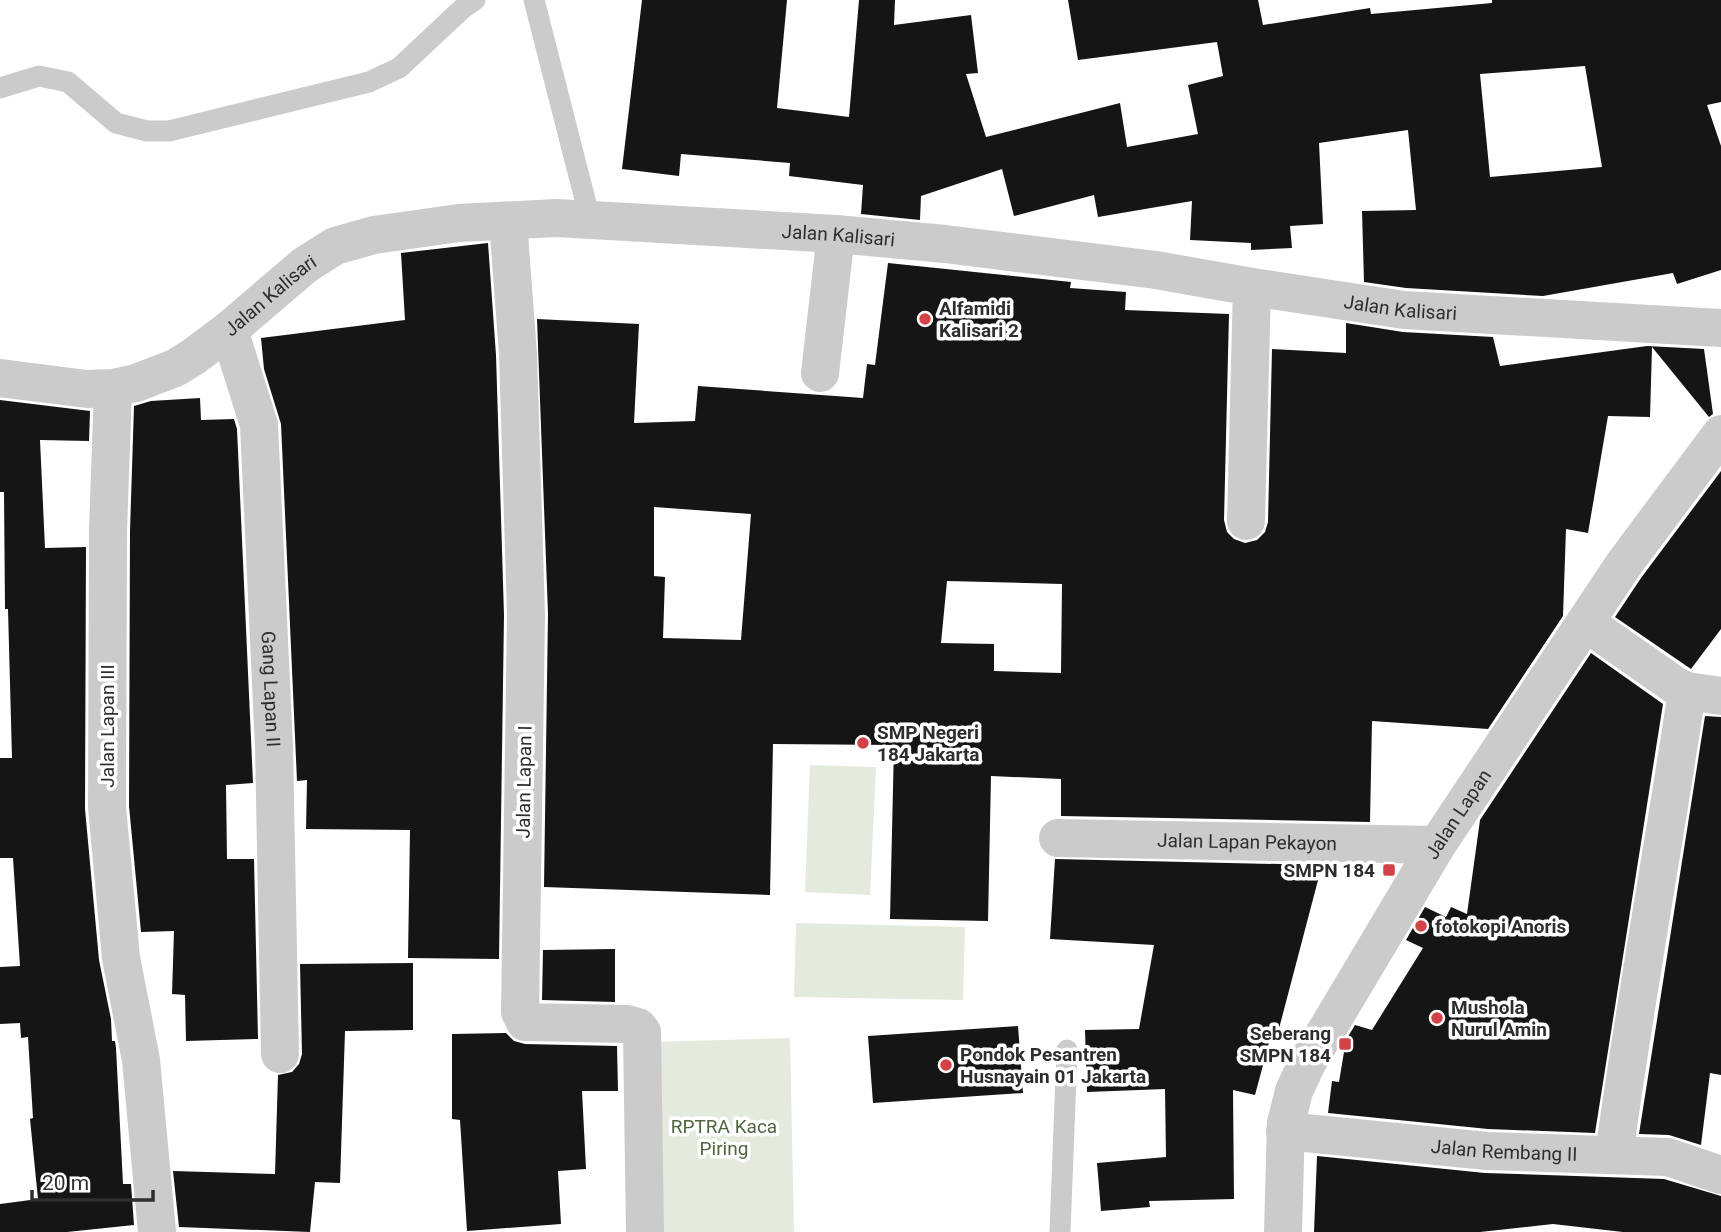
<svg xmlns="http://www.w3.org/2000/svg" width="1721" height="1232" font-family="Roboto,sans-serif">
<rect width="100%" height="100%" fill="#fff"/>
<path fill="#e4eadd" d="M810,765L876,767L870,895L805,892Z
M796,923L965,927L963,1000L794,997Z
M790,1038L794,1232H658L654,1042Z"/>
<path fill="#151515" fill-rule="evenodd" d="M642,0H787L777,108L849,117L859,0H895L894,25L971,15L978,73L966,74L986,137L1120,103L1127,147L1198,134L1188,85L1223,76L1217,42L1078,60L1068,0H1258L1263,25L1370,8L1371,14L1492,3V0H1721V102L1707,105L1721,146V270L1677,284L1673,273L1543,296L1406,288L1364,282L1362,211L1416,210L1408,130L1319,143L1323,224L1290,226L1292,248L1251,250V243L1190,240L1192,201L1098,217L1094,195L1014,216L1002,169L921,196L920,220L861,214L863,185L789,176L790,163L681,154L679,176L622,169ZM1585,66L1602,167L1490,177L1480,74Z
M488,243L496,355L504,615L499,959L408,958L410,830L306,829L307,780L297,781L281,424L264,369L261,338L405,320L401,253Z
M888,263L1071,282L1070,288L1126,292L1125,310L1229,314L1224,520L1227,532L1234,539L1245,543L1257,540L1265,532L1268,522L1272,349L1346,353V323L1403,332L1493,337L1500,366L1647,346L1704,349L1713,414L1709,417L1652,347L1650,417L1608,416L1588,533L1566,529L1563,616L1488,729L1372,721L1370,822L1061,816V779L991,776L988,921L890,919L894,745L773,744L770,895L544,887L548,614L537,319L639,324L634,423L695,421L698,386L863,398L867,364L875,365ZM654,507L751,514L741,640L663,638L665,577L654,576ZM947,581L1062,584L1061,673L994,671V644L941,643Z
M200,398L201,420L234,419L237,429L253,783L226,785L227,859H254L258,1039L186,1041L185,995L172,994L174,931L141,932L129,806L130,531L134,406L151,401Z
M0,400L90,411L89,441L40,440L45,548L86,547L85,809L99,960L111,1019L112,1041H115L116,1048L123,1184H131L134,1225L67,1232H0V1204L38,1199L30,1119L33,1118L28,1037L21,1038L20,1023L0,1024V967L20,966L13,858H0V758H12L8,609H5L4,492H0Z
M1721,471V629L1691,669L1615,617L1641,578Z
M1591,653L1663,704L1595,1133L1488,1129L1328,1113L1332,1081L1339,1082L1346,1040L1355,1025L1372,1030L1423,948L1406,940L1425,907L1446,917L1451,907L1467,914L1480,820Z
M1705,716L1721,717V1075L1710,1073L1701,1145L1669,1135L1639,1134Z
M1055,859L1322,865L1276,1040L1270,1039L1255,1095L1233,1090L1234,1199L1149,1201L1150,1207L1101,1211L1097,1163L1166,1157L1165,1089L1087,1092L1085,1030L1139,1029L1154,945L1050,939Z
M615,949V1002L542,1000L543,950Z
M413,963V1030L345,1031L340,1183L315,1182L310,1232L179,1227L173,1171L275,1174L278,1075L292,1072L299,1064L302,1054L300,964Z
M1018,1026L1023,1093L873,1103L868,1036Z
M506,1033L514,1041L525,1044L617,1046L618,1091H582L586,1169L558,1171L561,1224L467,1231L460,1120L452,1119V1034Z
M1317,1156L1485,1173L1664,1179L1721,1196V1232H1623L1553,1224L1480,1232H1314Z"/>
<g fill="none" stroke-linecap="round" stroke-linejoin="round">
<path stroke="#cbcbcb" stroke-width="21" d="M534,0L590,219
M0,88L39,76L68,82L116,123L147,131H169L369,82L399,68L463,8L475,0
M1060,1232L1067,1050"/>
<g stroke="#cbcbcb" stroke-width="38">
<path d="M508,221L518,354L526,615L520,1012L525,1022L627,1024L638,1027L642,1032L645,1232"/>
<path id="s1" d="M229,330L259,425L274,747L280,1054"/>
<path d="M820,373L836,234"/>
<path d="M113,388L108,531L107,807L121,958L141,1060L157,1232"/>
<path d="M1246,521L1252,287"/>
<path d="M1586,623L1676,686L1687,691L1721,696"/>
<path id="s2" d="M1058,838L1437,845"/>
<path id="s3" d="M1285,1131L1487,1151L1668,1157L1721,1175"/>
<path d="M1614,1155C1635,1000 1664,846 1687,691"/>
</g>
<g stroke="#cbcbcb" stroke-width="38">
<path id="s4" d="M0,378L87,389L113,388L136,383L175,368L193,357L229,330L305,265L335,246L374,235L459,223L557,218L836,234L945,244L1156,270L1252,287L1404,310L1721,328"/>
<path id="s5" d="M1283,1232L1286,1123L1294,1091L1307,1063L1437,845L1624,564L1721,434"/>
</g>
</g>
<g fill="#d24349" stroke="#fff" stroke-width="2.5">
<circle cx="925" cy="319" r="7"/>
<circle cx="863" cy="743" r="7"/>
<rect x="1382" y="863" width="14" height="14" rx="3.5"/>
<circle cx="1421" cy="926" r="7"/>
<circle cx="1437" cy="1018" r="7"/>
<rect x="1338" y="1037" width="14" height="14" rx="3.5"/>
<circle cx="946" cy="1065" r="7"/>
</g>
<g text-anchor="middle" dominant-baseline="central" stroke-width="7" stroke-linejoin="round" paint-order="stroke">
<g font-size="19" fill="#2e2e2e" stroke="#fff">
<text stroke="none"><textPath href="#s4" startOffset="887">Jalan Kalisari</textPath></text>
<text stroke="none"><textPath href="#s4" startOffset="299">Jalan Kalisari</textPath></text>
<text stroke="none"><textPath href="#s4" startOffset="1454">Jalan Kalisari</textPath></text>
<text stroke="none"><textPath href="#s1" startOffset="364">Gang Lapan II</textPath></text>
<text transform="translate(107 726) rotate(-90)">Jalan Lapan III</text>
<text transform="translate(524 782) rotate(-89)">Jalan Lapan I</text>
<text stroke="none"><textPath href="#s5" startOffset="464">Jalan Lapan</textPath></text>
<text stroke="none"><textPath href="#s2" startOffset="189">Jalan Lapan Pekayon</textPath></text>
<text stroke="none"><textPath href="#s3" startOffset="220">Jalan Rembang II</textPath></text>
</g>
<g font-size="19" font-weight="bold" fill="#2e2e2e" stroke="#fff" text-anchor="start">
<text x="939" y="308">Alfamidi<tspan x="939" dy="22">Kalisari 2</tspan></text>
<text x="877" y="732">SMP Negeri<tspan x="877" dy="22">184 Jakarta</tspan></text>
<text x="1375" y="870" text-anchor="end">SMPN 184</text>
<text x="1435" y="926">fotokopi Anoris</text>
<text x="1451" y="1007">Mushola<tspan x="1451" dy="22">Nurul Amin</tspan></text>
<text x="1331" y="1033" text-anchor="end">Seberang<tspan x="1331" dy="22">SMPN 184</tspan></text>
<text x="960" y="1054">Pondok Pesantren<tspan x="960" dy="22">Husnayain 01 Jakarta</tspan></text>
</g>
<g font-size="19" fill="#506540" stroke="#fff">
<text x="724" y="1126">RPTRA Kaca<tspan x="724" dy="22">Piring</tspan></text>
</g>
</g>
<path d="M32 1190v10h121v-10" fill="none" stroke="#2e2e2e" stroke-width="3.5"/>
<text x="42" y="1190" font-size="21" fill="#2e2e2e" stroke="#ffffff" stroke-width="5" paint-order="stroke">20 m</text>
</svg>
